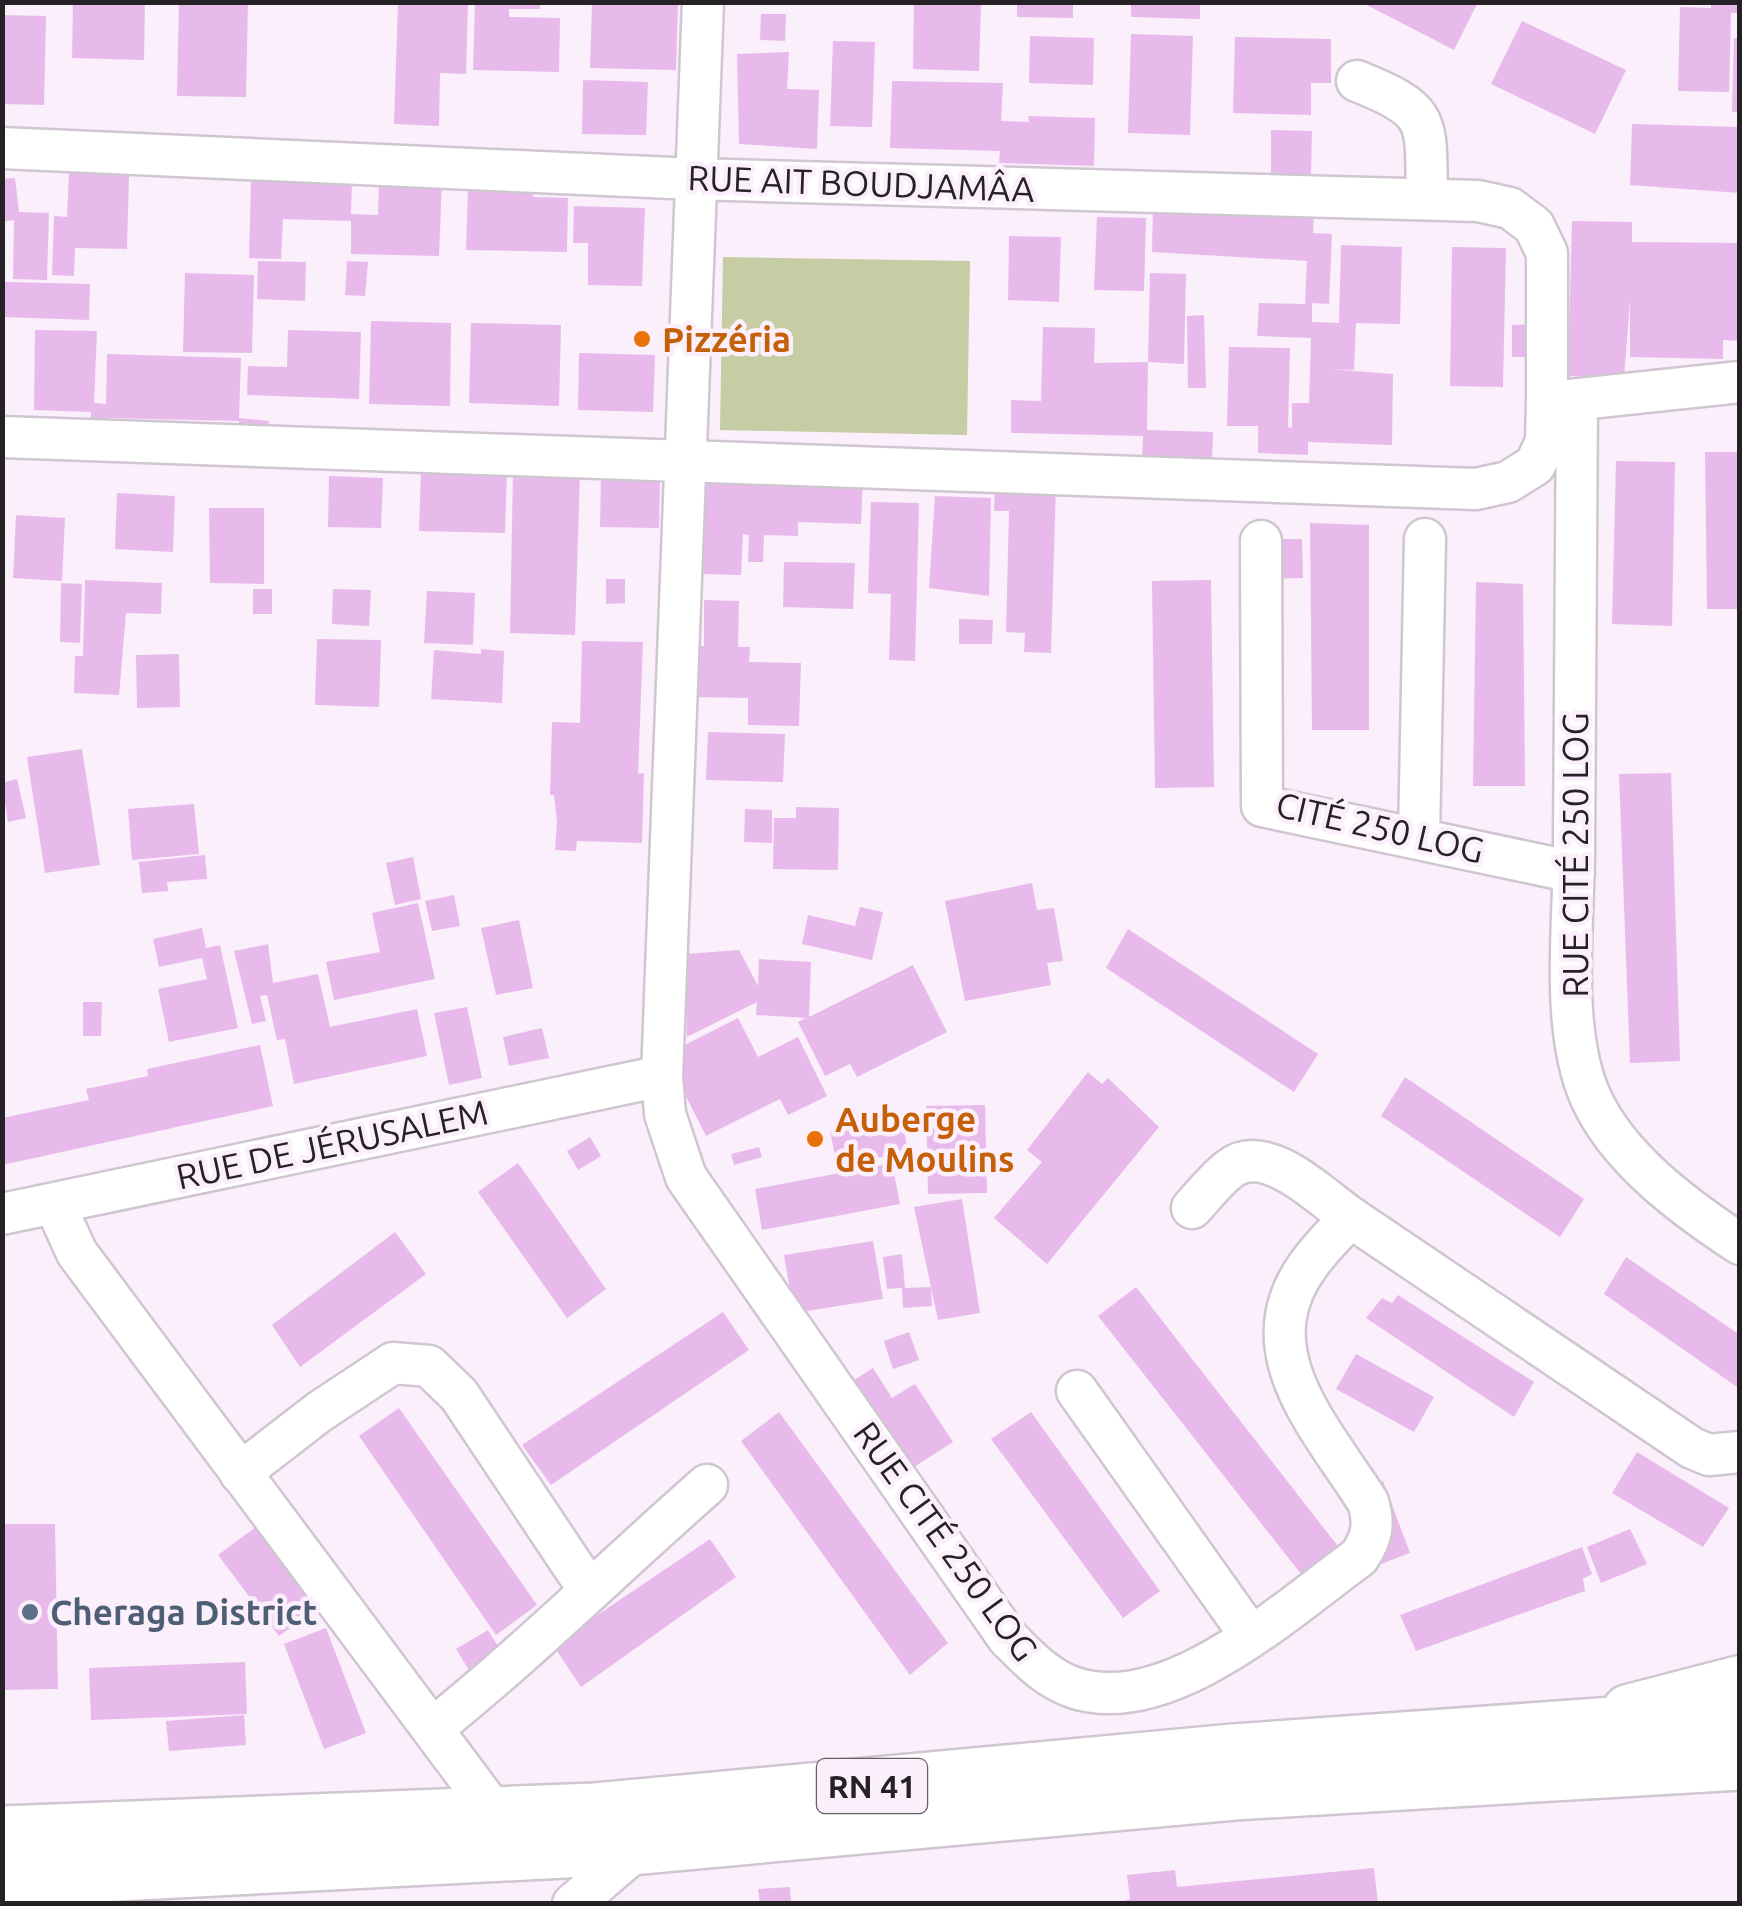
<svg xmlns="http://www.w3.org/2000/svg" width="1742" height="1906" font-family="Ubuntu,sans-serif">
<rect width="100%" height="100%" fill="#faeffa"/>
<path fill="#c6cca3" d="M723,257L970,261L967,435L720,430Z"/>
<path fill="#e8baec" d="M73,2H145L144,60L72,58Z
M179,2H248L246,97L177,96Z
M398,2H468L466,74L440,73L439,126L394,124Z
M475,2H540V9H509V17L560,18L559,72L473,70Z
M592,2H678L676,70L590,68Z
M914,2H981L979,71L913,69Z
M1017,2H1073V18L1017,17Z
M1131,2H1200V19L1131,17Z
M1361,2H1478L1454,50Z
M1711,2H1740V13H1731L1729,92L1678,91L1680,7L1711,8Z
M761,14H786L785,41L760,40Z
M2,15L46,16L44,105L2,104Z
M1522,21L1626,70L1595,134L1491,84Z
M1131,34L1193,36L1190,135L1128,133Z
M1030,36L1094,38L1093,85L1029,83Z
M1235,37L1331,39V83H1311V115L1233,113Z
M1734,38H1740V112H1732Z
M833,41L875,42L872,127L830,126Z
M789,52L787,89L819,90L817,149L739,144L737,54Z
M583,80L648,82L646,135L582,134Z
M892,81L1003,83L1001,121L1029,122L1028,116L1095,118L1094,166L999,163L1000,151L890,148Z
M1632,124L1740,127V193L1630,185Z
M1271,130L1312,131L1311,175L1271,174Z
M69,173L129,175L127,249L75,248L74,276L52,275L54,216L67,217Z
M15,178L19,212L49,213L47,280L13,279L14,220L2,222V179Z
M379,179L442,180L439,256L351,254V221L283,219L281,259L249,258L251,180L352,182L351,214L378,215Z
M468,188L533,189V197L568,198L567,252L466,250Z
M574,206L645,208L642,286L588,285V243H573Z
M1153,206L1314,211L1313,233L1332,234L1329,304L1312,303V322L1339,323L1341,245L1402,247L1400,324L1356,323L1354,370L1328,369L1393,374L1392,445L1308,442V455L1258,453V426H1227L1229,347L1290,348L1288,427L1292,428V403H1309L1311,338L1257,336L1259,303L1305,304L1307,261L1152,252Z
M1097,217L1146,218L1144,291L1094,290Z
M1572,221L1632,222V242L1740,243V341L1723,340V359L1630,357V301L1624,378L1568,376Z
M1009,236L1061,237L1059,302L1008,300Z
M1452,247L1506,248L1503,387L1450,386Z
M258,261L306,262L305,301L257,299Z
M347,261L368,262L365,296L345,295Z
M185,273L254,275L252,353L183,352Z
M1150,273L1186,274L1184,364L1148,362L1147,430L1213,432L1212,462L1142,460L1143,436L1011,433V400L1041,401L1043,327L1095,328L1094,363L1148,362Z
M5,282L90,284L89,320L4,317Z
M1204,315L1206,388H1188L1187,316Z
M371,321L451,323L450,406L369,404Z
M471,323L561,325L559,406L469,403Z
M1541,324V357H1512V325Z
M35,330L97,331L94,403L106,404L107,354L241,358L239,418L269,421L267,454L237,452L239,421L108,418L106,440L90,439L91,412L34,410Z
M288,330L361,332L359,399L247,395L248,366L287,367Z
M579,353L655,355L653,412L578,410Z
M1705,452H1740V609H1707Z
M1616,461L1675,462L1672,626L1612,624Z
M421,466L507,468L505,533L419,531Z
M513,471L580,472L575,635L510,633Z
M705,473L863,477L861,524L798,522V536L764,535L763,562H748L749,535L743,534L741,575L703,574Z
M329,476L383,478L381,528L328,527Z
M601,476L660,477L659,528L600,527Z
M995,483L1056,484L1051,653L1024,652L1025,633L1006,632L1009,511H994Z
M117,493L175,496L173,552L115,549Z
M935,496L991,498L989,596L929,588Z
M871,502L919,503L915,661L889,660L891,594L868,593Z
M209,508H264V584L210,583Z
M16,515L65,518L62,581L13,578Z
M1310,523L1369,525V730H1312Z
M1251,539H1302L1303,578L1252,579Z
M784,562L855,563L853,609L783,607Z
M606,579H625V603L606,604Z
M85,580L162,583L161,614L126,613L119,695L74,693L75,656H83Z
M1211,580L1214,787L1155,788L1152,581Z
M1476,582L1523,584L1525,786H1473Z
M61,583L82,584L80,643L60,642Z
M253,589H272V614H253Z
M333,589L371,590L369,626L332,624Z
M427,591L475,593L473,645L424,643Z
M704,600L739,601L738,647H750L749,662L801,663L799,726L748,725V698L692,697L694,646H704Z
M959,619L993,620L992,644H959Z
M317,639L381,640L379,707L315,705Z
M582,641L643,642L638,774L644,773L642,843L577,841L576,851L555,850L557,822L554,795H550L552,722L580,723Z
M481,649L504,651L502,703L431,699L434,650L481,654Z
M179,654L180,707L137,708L136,655Z
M708,732L785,734L783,782L706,780Z
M82,749L100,865L45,873L27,757Z
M1671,773L1680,1061L1630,1063L1619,774Z
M17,779L26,818L8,822L2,783Z
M194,804L199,854L132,860L128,809Z
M796,807L839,808L838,870L773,869L774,818H796Z
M745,809L772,810V843L744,842Z
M205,855L207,879L167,882L168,891L142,893L139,862Z
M413,857L421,899L395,905L386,863Z
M1032,883L1037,910L1054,908L1063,961L1047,963L1051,985L965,1001L945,901Z
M454,895L460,926L432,931L425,901Z
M418,903L435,979L334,1000L326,962L380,952L372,913Z
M860,907L883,912L872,960L802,944L808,915L855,926Z
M519,920L533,988L496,995L481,928Z
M202,928L206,948L220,945L238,1028L169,1042L158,989L207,979L202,958L159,967L153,939Z
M1128,929L1318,1054L1294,1092L1106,968Z
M268,944L273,983L318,974L330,1027L417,1009L427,1056L294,1084L285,1039L277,1040L267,995L260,996L266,1021L252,1024L234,951Z
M739,950L758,986L759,959L811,962L809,1017L913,965L947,1032L857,1077L850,1064L825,1076L798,1022L806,1018L756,1015L757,1002L687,1037L686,954Z
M83,1002H102L101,1036H83Z
M467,1007L482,1078L449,1085L434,1013Z
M738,1018L758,1057L798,1037L827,1096L788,1115L780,1099L706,1136L665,1055Z
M542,1028L549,1058L509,1066L503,1037Z
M260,1045L273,1106L2,1165V1118L89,1100L86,1089L148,1076L147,1069Z
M1088,1072L1102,1084L1108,1078L1159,1127L1047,1264L994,1218L1042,1162L1027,1150Z
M1405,1077L1584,1199L1560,1237L1381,1116Z
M985,1105L987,1193L928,1194L926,1106Z
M902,1118L908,1152L837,1166L830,1131Z
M590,1137L601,1156L578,1170L567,1151Z
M759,1147L762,1157L734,1165L731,1154Z
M518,1163L606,1289L567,1318L478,1192Z
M892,1163L900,1204L762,1230L755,1189Z
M962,1199L980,1313L938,1320L914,1207Z
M395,1232L426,1274L300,1367L272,1325Z
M873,1241L883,1299L794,1313L784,1255Z
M902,1254L905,1288L931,1287L932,1306L903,1308L902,1288L887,1289L883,1257Z
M1626,1257L1740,1335V1389L1604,1294Z
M1136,1287L1337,1545L1301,1574L1098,1316Z
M1398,1295L1534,1382L1514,1417L1366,1318L1382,1298L1392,1303Z
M723,1312L749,1350L551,1485L522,1445Z
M909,1332L919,1360L893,1369L884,1341Z
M1356,1354L1434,1397L1414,1432L1336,1389Z
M873,1368L892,1398L915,1384L953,1442L889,1483L832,1394Z
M399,1408L537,1605L496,1635L359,1436Z
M779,1412L948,1643L910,1675L741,1441Z
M1031,1412L1160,1591L1123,1618L991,1439Z
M1637,1452L1729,1508L1703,1547L1612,1493Z
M1383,1481L1410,1553L1381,1564L1354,1491Z
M2,1524H55L58,1689L2,1690Z
M260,1524L321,1606L279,1636L218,1555Z
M1630,1529L1647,1564L1601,1583L1587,1547Z
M710,1539L736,1577L581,1687L553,1645Z
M1582,1547L1592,1574L1583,1579L1585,1591L1416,1651L1400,1615Z
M326,1628L366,1733L324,1749L284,1644Z
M488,1630L512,1669L480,1688L456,1649Z
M245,1662L247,1714L91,1720L89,1668Z
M244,1715L246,1745L169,1751L166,1721Z
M1374,1868L1378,1904H1115L1130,1899L1127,1875L1175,1870L1177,1887Z
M790,1887L791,1904H760L758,1889Z"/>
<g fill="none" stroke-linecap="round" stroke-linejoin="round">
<g stroke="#d0c6d1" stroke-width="45">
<path id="minor" d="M703,2L662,1076L665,1114L686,1177L1008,1638C1028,1658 1047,1679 1075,1688C1169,1718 1287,1609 1359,1557C1372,1538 1375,1524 1368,1502C1322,1429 1245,1350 1309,1264C1321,1247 1337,1232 1350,1217L1692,1448L1709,1455L1740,1452
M1357,81C1434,112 1425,120 1427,199
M2,148L695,179L1478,201L1510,208L1534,226L1547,253V402L1546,442L1535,465L1508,482L1476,489L2,437
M1577,399C1576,549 1575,698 1574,847C1574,922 1560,1027 1590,1096C1617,1158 1685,1208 1740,1244
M1551,402L1740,382
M1261,541L1262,806L1574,872
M1419,837L1425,539
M55,1205L77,1253L497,1816
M1192,1208C1204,1195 1217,1178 1231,1168C1267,1142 1321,1197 1350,1217
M2,1214L662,1076
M1077,1391L1250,1635
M240,1473L319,1412L393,1363L429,1366L459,1395L589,1590
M432,1729C528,1652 615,1566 707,1485
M573,1904L641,1846"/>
</g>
<g stroke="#d0c6d1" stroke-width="55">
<path id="major" d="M1628,1710L1740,1681"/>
</g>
<g stroke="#d0c6d1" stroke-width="60">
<path id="highway" d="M2,1834L595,1811L1233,1752L1740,1716
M2,1879L641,1846L1234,1792L1740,1762"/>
</g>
<use href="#minor" stroke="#fff" stroke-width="40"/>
<use href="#major" stroke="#fff" stroke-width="50"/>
<use href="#highway" stroke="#fff" stroke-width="55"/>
</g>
<g fill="#e8710a" stroke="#faeffa" stroke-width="4">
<circle cx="642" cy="339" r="10"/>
<circle cx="815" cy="1139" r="10"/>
</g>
<circle fill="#5c6f8a" stroke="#faeffa" stroke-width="4" cx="30" cy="1612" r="10"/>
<g text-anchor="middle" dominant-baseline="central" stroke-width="9" stroke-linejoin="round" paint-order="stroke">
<rect fill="#faeffa" stroke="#655f65" stroke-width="2.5" x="817" y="1759" width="110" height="54" rx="8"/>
<g font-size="32" font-weight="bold" fill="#252125">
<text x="872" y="1786">RN 41</text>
</g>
<g font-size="35" fill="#252125" stroke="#faeffa">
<text transform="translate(861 183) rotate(2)">RUE AIT BOUDJAMÂA</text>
<text transform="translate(1380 827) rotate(13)">CITÉ 250 LOG</text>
<text transform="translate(1575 855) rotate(-90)">RUE CITÉ 250 LOG</text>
<text transform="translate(332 1144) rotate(-12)">RUE DE JÉRUSALEM</text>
<text transform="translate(946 1541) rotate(54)">RUE CITÉ 250 LOG</text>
</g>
<g font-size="35" font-weight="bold" fill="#c56008" stroke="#faeffa" text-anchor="start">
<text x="662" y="339">Pizzéria</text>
<text x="835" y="1119">Auberge<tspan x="835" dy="40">de Moulins</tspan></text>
</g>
<g font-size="35" font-weight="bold" fill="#4e5e75" stroke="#faeffa" text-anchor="start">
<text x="50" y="1612">Cheraga District</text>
</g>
</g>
<rect width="1742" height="1906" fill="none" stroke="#252125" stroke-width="10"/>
</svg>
